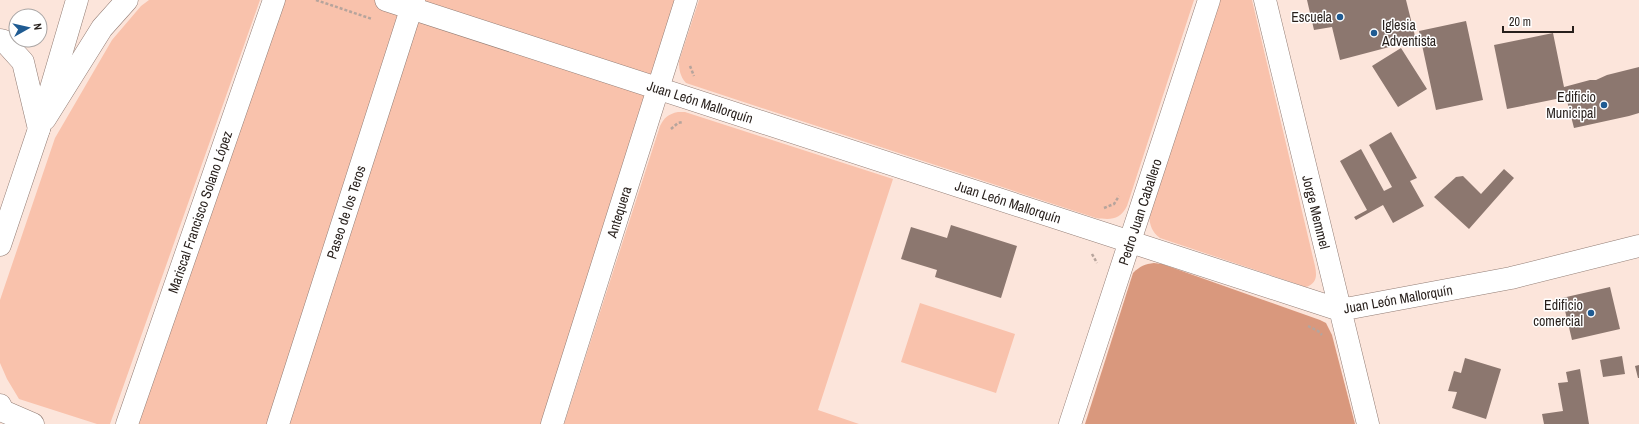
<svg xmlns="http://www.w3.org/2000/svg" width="1639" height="424" font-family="'Archivo Narrow',sans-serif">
<rect width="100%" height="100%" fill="#fce5db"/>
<path fill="#f9c2ac" d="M149,0H260L110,424H97L19,399L7,379L0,363V300L55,138L112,40L141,6Z
M274,0H686L552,424H127Z
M699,0H1194L1127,206C1120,220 1111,220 1096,218L686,83C680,76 679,70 679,61Z
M1219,0H1252L1315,266C1317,276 1317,283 1306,287L1160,238C1152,232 1150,226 1149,216Z
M678,112H685L893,179L818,410L859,424H564L660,126C664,118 668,114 678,112Z
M920,303L1015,334L996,393L901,362Z"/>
<path fill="#d9987d" d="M1154,263L1162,264L1320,320L1326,323L1332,335L1355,424H1085L1133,273C1140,266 1145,264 1154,263Z"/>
<path fill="#8c776f" d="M1307,0H1406L1416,40L1340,60L1332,27L1314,30Z
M1466,21L1483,100L1436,110L1419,31Z
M1553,33L1564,87L1590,80H1596L1607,75L1639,67V113L1629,116L1574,128L1566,97L1507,109L1494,45Z
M1401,48L1427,89L1398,107L1372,66Z
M1391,132L1417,178L1410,181L1424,206L1393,223L1383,205L1356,220L1354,217L1367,210L1340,161L1361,149L1384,191L1392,187L1369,145Z
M1504,169L1514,178L1469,229L1434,197L1456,177L1463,176L1481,194Z
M951,225L1017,246L1001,298L935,277L937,270L901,259L911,227L947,238Z
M1610,287L1620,329L1572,340L1562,298Z
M1622,356L1625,374L1603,377L1600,360Z
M1465,358L1501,369L1486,419L1452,408L1457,392L1448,391L1454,371L1461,373Z
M1639,365V378H1638L1635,366Z
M1580,369L1589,424H1544L1542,414L1563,411L1558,383L1568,382L1566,372Z"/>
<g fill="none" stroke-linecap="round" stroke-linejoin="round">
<g stroke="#927d75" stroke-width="23">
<path id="minor" d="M386,0L1340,310L1511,278L1639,246
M1265,0L1368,424
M0,40L4,41L23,62L39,129
M45,119L102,28L127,0
M0,405L3,411L33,424
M278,424L414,0
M552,424L686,0
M1070,424L1209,0"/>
</g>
<g stroke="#927d75" stroke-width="23">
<path id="major" d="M0,245L39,129L77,0
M127,424L274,0"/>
</g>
<path stroke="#b6a49c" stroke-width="2.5" stroke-dasharray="3 2" stroke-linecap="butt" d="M316,0L372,19
M690,66L694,76
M671,129L678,123L683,122
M1104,208L1114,204L1119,196
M1092,254L1097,263
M1308,326L1318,331L1322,335"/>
<use href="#minor" stroke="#fff" stroke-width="22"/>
<use href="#major" stroke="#fff" stroke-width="22"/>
</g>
<g fill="#1f5b92" stroke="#fff" stroke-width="1.5">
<circle cx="1340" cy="17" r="4"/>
<circle cx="1374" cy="33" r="4"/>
<circle cx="1604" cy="105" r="4"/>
<circle cx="1591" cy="313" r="4"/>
</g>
<g text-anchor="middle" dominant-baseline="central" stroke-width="3" stroke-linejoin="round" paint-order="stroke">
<g font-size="14" fill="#271f1b" stroke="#fff" text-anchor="end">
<text x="1332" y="17">Escuela</text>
<text x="1382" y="25" text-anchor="start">Iglesia<tspan x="1382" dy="16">Adventista</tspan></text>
<text x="1596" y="97">Edificio<tspan x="1596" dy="16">Municipal</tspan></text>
<text x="1583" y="305">Edificio<tspan x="1583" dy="16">comercial</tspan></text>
</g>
<g font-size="14" fill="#271f1b" stroke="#fff">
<text transform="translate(700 102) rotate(18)">Juan León Mallorquín</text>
<text transform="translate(1008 202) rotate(18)">Juan León Mallorquín</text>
<text transform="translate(200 212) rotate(-71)">Mariscal Francisco Solano López</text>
<text transform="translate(346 212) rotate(-72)">Paseo de los Teros</text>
<text transform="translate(619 212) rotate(-73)">Antequera</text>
<text transform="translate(1140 212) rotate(-72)">Pedro Juan Caballero</text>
<text transform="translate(1316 212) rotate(76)">Jorge Memmel</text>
<text transform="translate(1398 299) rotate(-10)">Juan León Mallorquín</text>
</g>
</g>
<g transform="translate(28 28) rotate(82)"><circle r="19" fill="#ffffff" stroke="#a9a5a4"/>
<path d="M0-3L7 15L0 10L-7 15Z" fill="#1f5b92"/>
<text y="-6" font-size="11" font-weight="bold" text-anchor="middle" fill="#271f1b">N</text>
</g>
<path d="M1503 26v6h70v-6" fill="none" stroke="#271f1b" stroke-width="2"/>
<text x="1509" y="26" font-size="12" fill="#271f1b" stroke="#ffffff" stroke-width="3" paint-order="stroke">20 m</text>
</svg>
